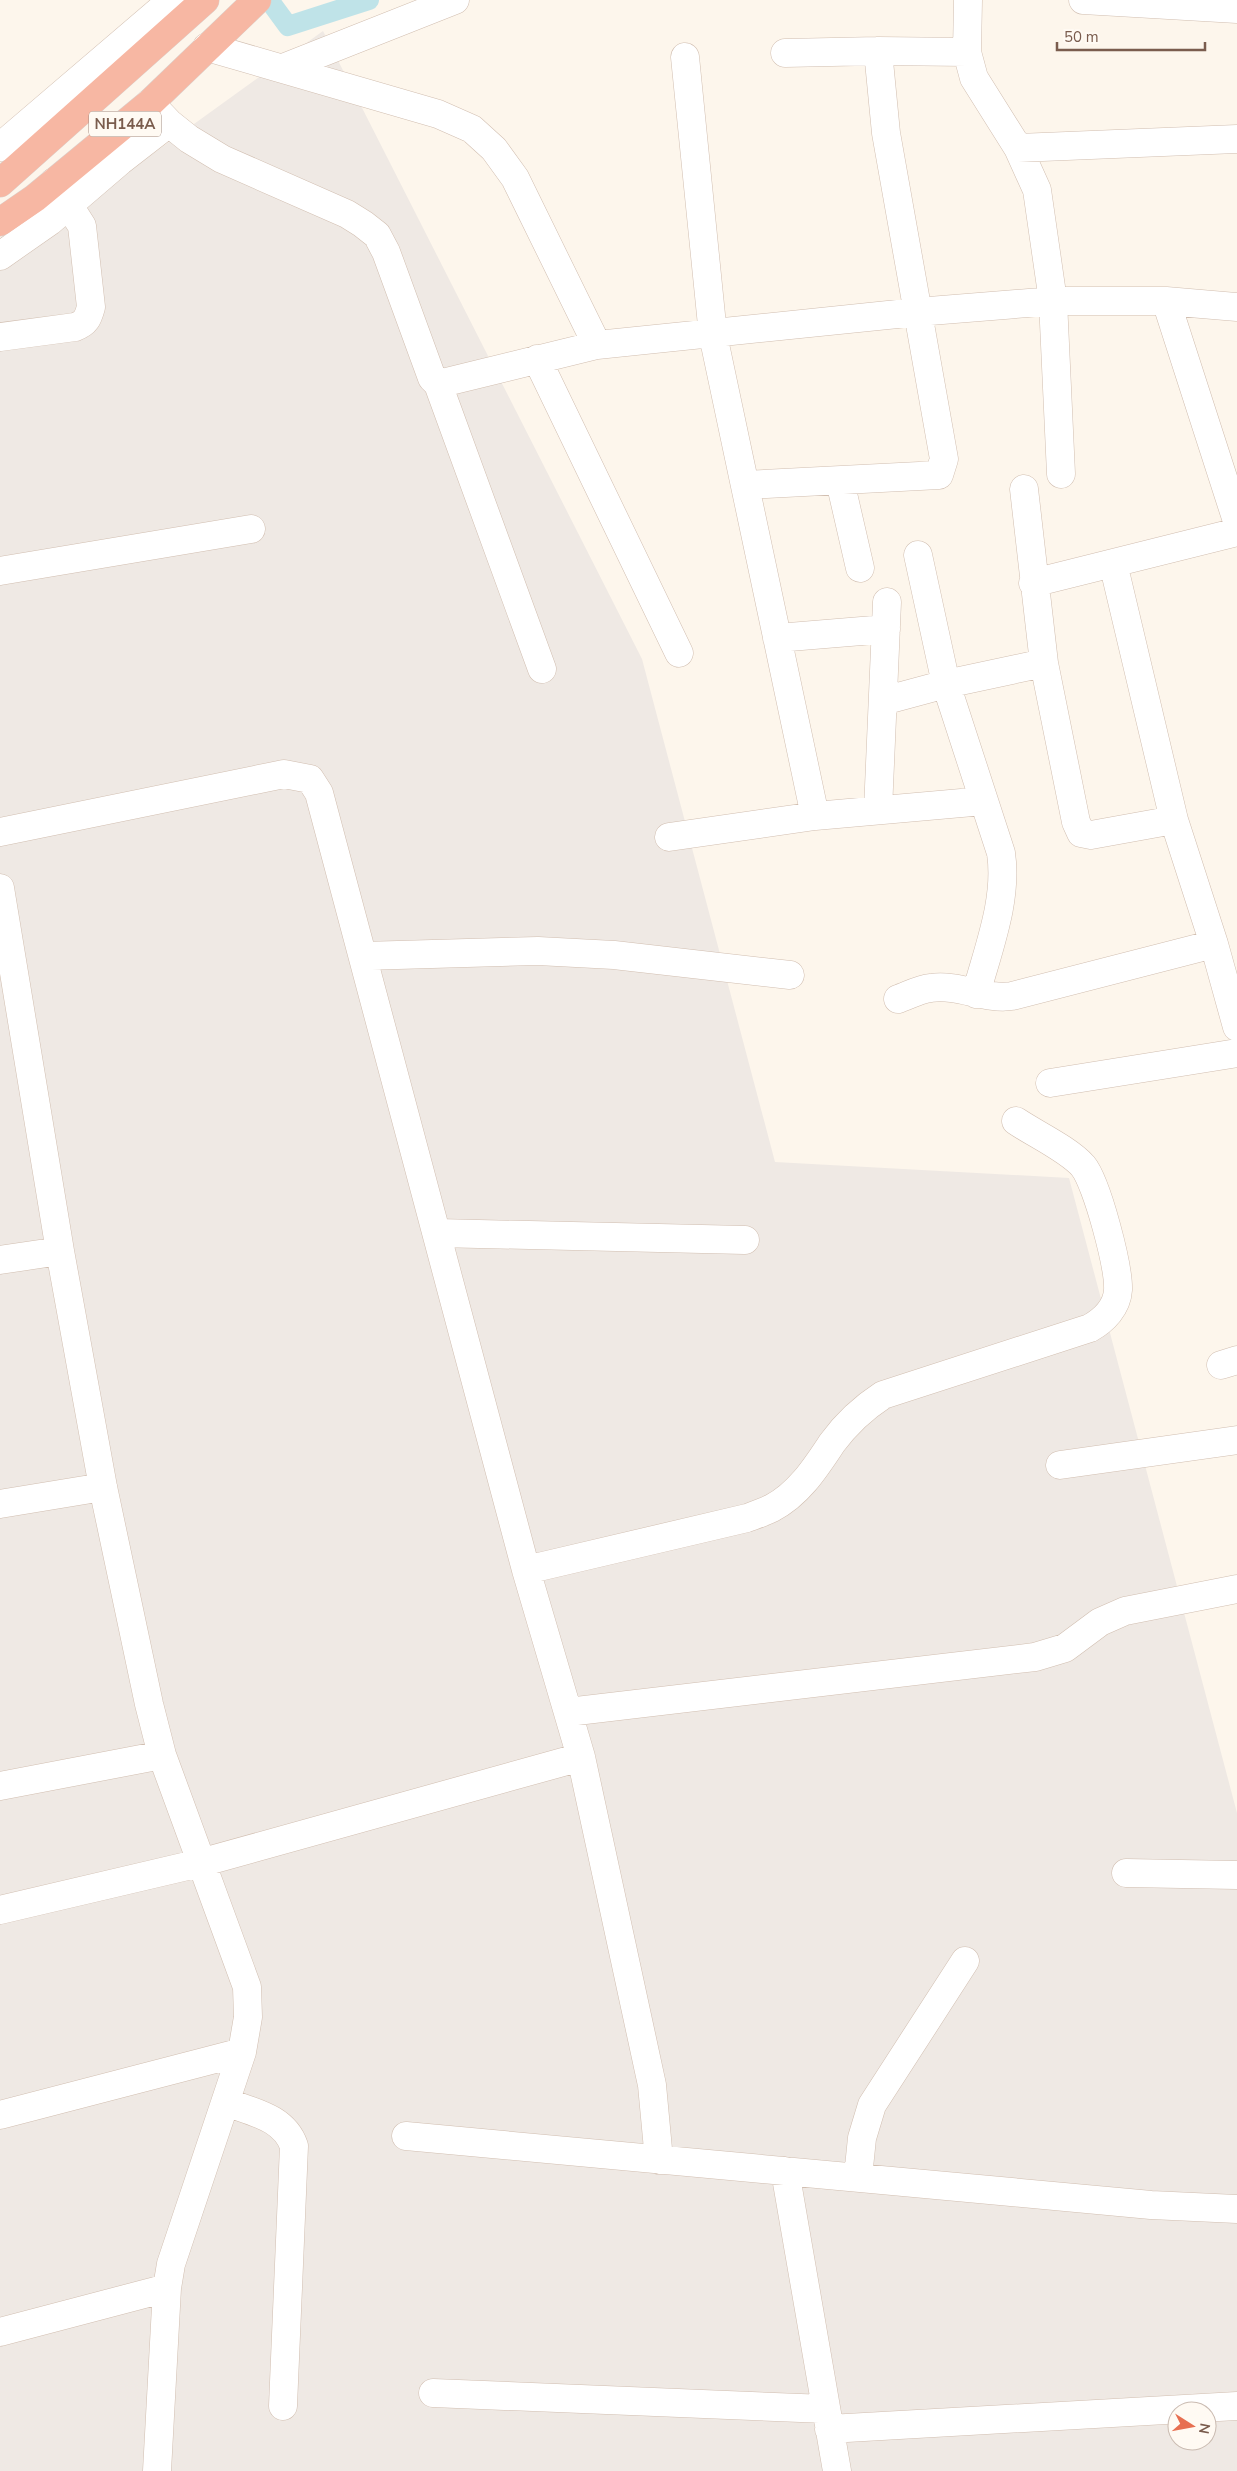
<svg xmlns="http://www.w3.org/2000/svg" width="1237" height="2471" font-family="'Nunito Sans',sans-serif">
<rect width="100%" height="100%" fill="#fdf6ec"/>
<path fill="#efe9e4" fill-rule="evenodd" d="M323,31L642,659L775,1162L1069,1178L1237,1813V2471H0V264ZM1177,2411H1207V2441H1177Z"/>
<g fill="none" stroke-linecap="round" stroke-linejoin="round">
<path stroke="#bfe3e8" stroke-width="20" d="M269,0L288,26L369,0"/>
<g stroke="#d1beb0" stroke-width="29">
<path id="minor" d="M968,0L967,52L974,78L1018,148L1037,190L1053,301L1061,474
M1083,0L1237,9
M207,47L438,114L472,129L494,149L515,178L597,345
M785,53L878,51
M685,57L713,335L815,816
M283,68L455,0
M150,103L169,123L189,139L222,159L347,214L363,224L377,235L386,252L432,378L438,384L597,345L917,312L1053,301H1166L1237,307
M0,147L172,0
M1018,148L1237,139
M0,256L50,221L120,161L169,123
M1166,301L1237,521
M0,337L75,327C86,323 88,318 91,307L82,226L54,182
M537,359L679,653
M438,384L542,669
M840,481L860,568
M745,485L939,475L944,459L886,133L878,51L967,52
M1024,489L1044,663L1076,822L1081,833L1091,835L1174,820
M918,555L946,684L1001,853C1008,900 988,949 976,994
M1113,563L1174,820L1214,944L1237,1027
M0,571L251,529
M1033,583L1237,532
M777,638L886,629
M883,701L946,684L1044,663
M878,810L887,602
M0,832L284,774L310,779L319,793L526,1570L581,1757L652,2085L659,2160
M669,837L815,816L984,801
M0,888L60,1251L103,1487L149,1704L162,1755L247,1987L248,2017L242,2052L171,2264L167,2288L157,2471
M363,956L538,951L614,955L790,975
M898,999C909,995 920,989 931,988C959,984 985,1000 1012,996L1214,944
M1050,1083L1237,1053
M437,1233L745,1240
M0,1260L60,1251
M1221,1365L1237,1360
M1060,1465L1237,1440
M0,1504L103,1487
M526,1570L747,1518C755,1515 764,1512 772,1508C799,1494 816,1467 832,1443C846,1424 863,1408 883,1395L1090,1328C1104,1320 1117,1307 1118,1290C1119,1267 1097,1183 1083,1166C1068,1149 1035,1134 1016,1121
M568,1712L1035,1657L1065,1648L1100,1622L1125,1611L1237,1589
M0,1786L162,1755
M1126,1873L1237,1875
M0,1910L200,1863L581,1757
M226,2102C252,2112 284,2117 294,2146L283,2406
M0,2115L242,2052
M406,2136L1151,2205L1237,2209
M785,2171L837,2471
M858,2177L862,2138L872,2105L965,1961
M0,2332L167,2288
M433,2393L826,2409
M829,2429L1237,2406"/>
</g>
<g stroke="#dad1cd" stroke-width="29">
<path id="highway" d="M0,183L205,0
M0,222L35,198L150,103L257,0"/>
</g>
<use href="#minor" stroke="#fff" stroke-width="28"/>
<use href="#highway" stroke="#f7b7a3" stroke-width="28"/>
</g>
<g text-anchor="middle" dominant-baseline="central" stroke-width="4.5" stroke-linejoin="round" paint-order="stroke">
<rect fill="#fffaf3" stroke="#a28b7f" stroke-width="1" x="89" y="111.5" width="72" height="25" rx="4"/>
<g font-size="15" font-weight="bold" fill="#7a5c4d">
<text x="125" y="124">NH144A</text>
</g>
</g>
<g transform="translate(1192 2426) rotate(101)"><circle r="24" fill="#fffaf3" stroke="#cabbb1"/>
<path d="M0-4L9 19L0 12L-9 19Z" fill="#e76f51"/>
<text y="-8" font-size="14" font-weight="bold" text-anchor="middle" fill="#7a5c4d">N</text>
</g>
<path d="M1057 42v8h148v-8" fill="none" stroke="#7a5c4d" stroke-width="2.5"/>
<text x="1064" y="42" font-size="15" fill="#7a5c4d" stroke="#fffaf3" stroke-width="4" paint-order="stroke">50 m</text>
</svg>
